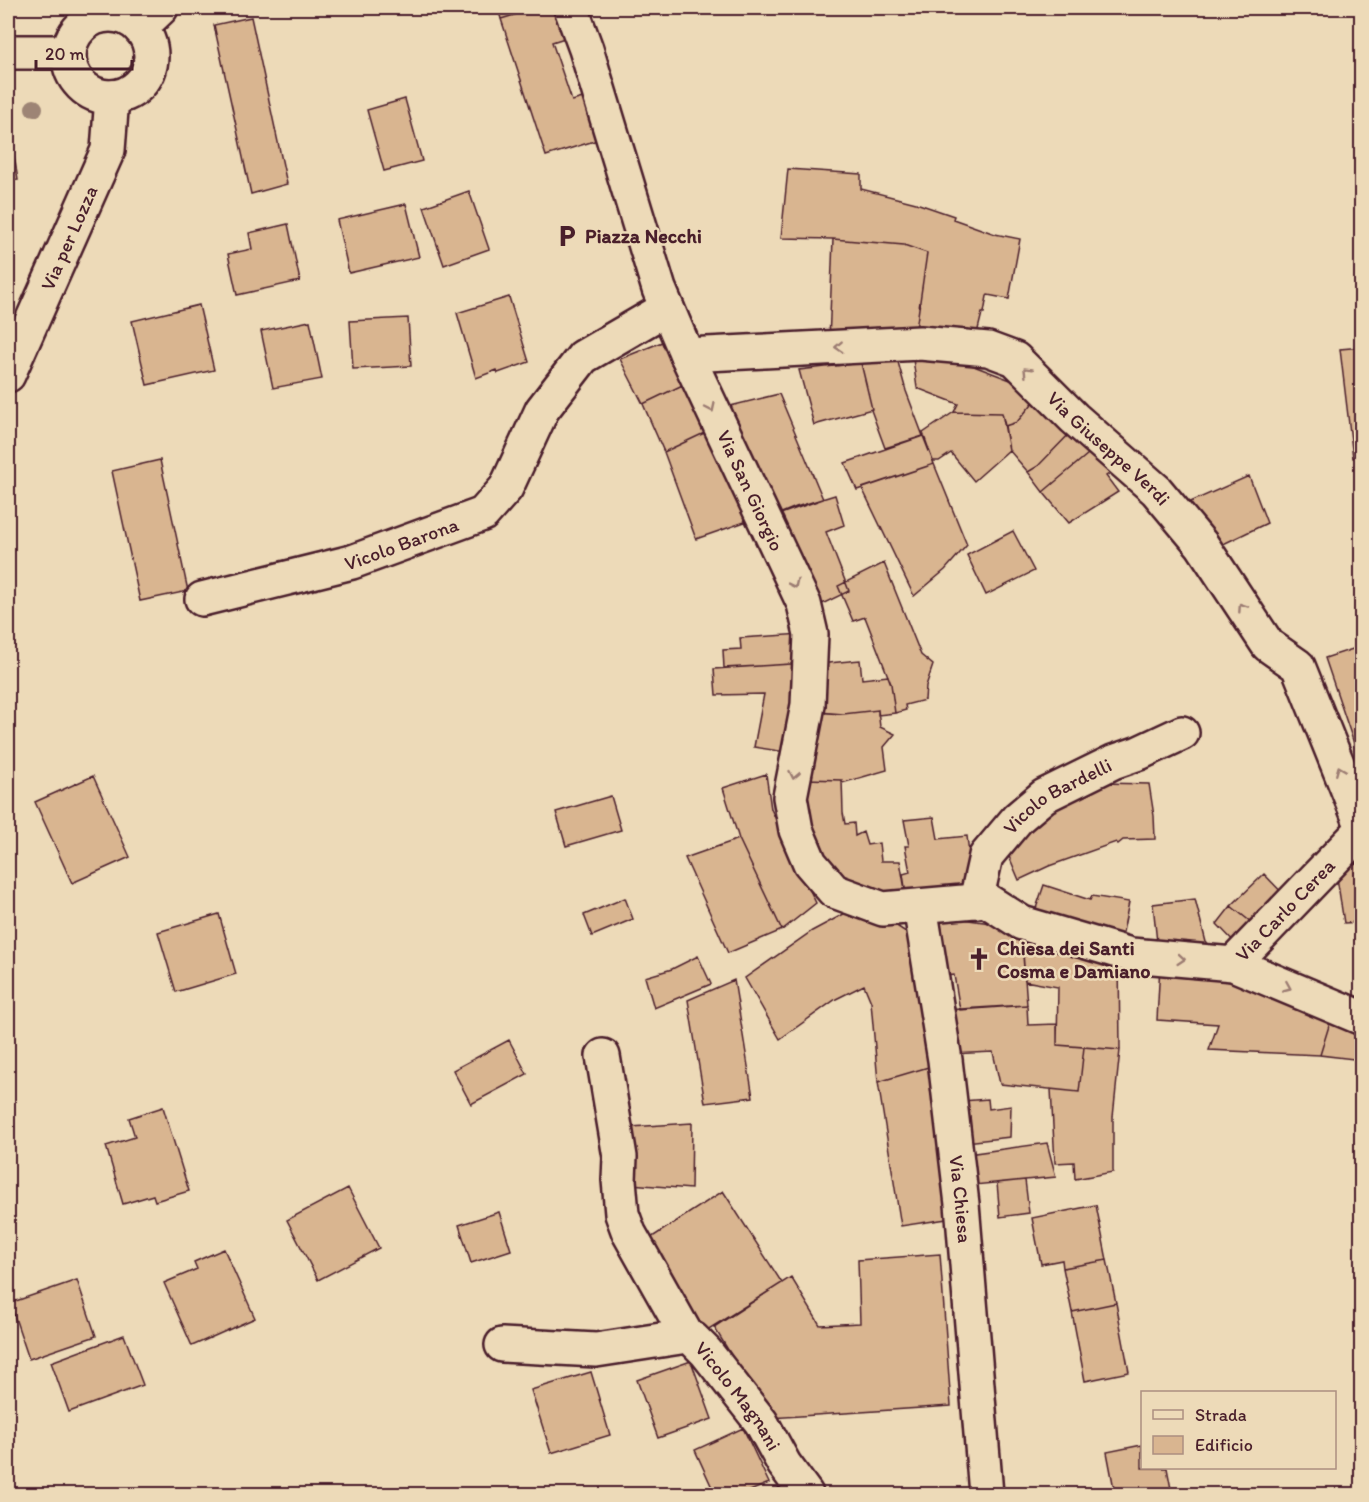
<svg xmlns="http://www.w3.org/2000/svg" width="1369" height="1502" font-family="Itim,sans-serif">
<rect width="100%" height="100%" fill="#eddab8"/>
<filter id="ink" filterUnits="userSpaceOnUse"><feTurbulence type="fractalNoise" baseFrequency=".0167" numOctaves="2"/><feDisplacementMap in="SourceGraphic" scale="12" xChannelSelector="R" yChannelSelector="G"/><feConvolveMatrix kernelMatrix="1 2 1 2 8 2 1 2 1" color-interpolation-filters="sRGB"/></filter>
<g filter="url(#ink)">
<path fill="#d9b590" stroke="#4a1f2b" stroke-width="1.5" d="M498,8H537L501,19Z
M537,8H562L571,36L552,42L572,101L590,96L604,138L546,156L501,19Z
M251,17L287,184L251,194L214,25Z
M405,99L422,161L384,171L367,110Z
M8,118L18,180L8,181Z
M788,169L861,174V189L916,203L954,216L953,219L995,234L1020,239L1009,299L988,295L987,296L984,313H982L974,346L913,350L927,253L904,245L833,239L781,238Z
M469,191L489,249L444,265L424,207Z
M406,204L419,257L349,273L337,220Z
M288,224L300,281L237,295L228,254L252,249L249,233Z
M833,239L904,245L927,253L913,350L829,342Z
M509,297L529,362L498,373L497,370L476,378L457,313Z
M199,305L214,370L147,385L132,321Z
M408,318L411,366L353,369L350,321Z
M310,321L322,379L273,388L261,331Z
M667,340L695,379L643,404L620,359Z
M1362,347V457L1353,458L1340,349Z
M913,359L958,360L1013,381L1036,399L1017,422L1005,426L1002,413L954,412L958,404L917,388Z
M898,362L906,391L923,436L885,448L871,410L872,409L861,363Z
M861,363L872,409L814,425L799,370Z
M695,379L717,427L664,452L643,404Z
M779,394L823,499L772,517L722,408Z
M1036,399L1074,429L1038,466L1028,472L1009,450L1005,426L1017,422Z
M954,412L1002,413L1009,450L974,481L951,453L939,461H933L923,433Z
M717,427L759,517L696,539L664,452Z
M1074,429L1094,449L1043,492L1028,472L1038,466Z
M923,436L934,464L857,490L845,463Z
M1094,449L1115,470L1106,476L1118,492L1069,523L1043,492Z
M160,460L188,591L140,601L112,471Z
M934,464L967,545L945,570L914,596L862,488Z
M1249,476L1267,523L1215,548L1188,503Z
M835,495L844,525L826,532L849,591L816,607L772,517L796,507Z
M1357,509H1362V559Z
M1013,531L1034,571L986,595L967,555Z
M884,563L921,655L933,665L926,686L925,700L905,705L906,710L895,713L891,684L865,617L853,621L838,586Z
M803,634L807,663L724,668L723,650L741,649L740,638Z
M1362,646V767L1325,658Z
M860,660L862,679L888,676L891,684L895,713L878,715V710L843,714L819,712L818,664Z
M807,663L792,753L754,747L764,694L716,695L714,669Z
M878,710L880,727L895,734L884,747L887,770L842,783V780L805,779L813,712L843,714Z
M766,774L771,809L816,903L782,930L739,839L723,788Z
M93,776L130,857L72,883L35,802Z
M805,779L842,780L843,813L845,824L854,823L855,836L863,832L867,845L879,843L881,861H900L907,901L833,880L802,812Z
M1100,783L1149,784L1154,816L1155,839L1123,840L1118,844L1116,842L1049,866L1019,880L1008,854L1050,803Z
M611,796L621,830L566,846L556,812Z
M934,817L938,839L967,836L973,893L907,901L903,874L910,872L905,846H909L904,820Z
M739,839L782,930L728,953L685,858Z
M1362,862V922L1344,923L1336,871Z
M1264,874L1290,901L1261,930L1231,906Z
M1044,885L1090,900L1092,896L1129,902L1120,947L1033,917Z
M625,898L633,919L592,936L584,915Z
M1195,899L1210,958L1158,952L1153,904Z
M1231,906L1261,930L1242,950L1217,924Z
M853,909L883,917L918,940L942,1063L878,1082L871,1002L864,985L836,999L780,1039L745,978L812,931Z
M219,914L236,974L176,992L158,932Z
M931,915L1021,927L1027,1005L960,1010L954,975L937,977Z
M1022,942L1119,959L1120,1050L1057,1045L1058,987L1025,981Z
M698,956L711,984L654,1008L645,977L672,969Z
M1160,965L1221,975L1332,1016L1320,1055L1209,1050L1218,1024L1157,1020Z
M734,980L753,1097L705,1103L688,1000Z
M1027,1005L1028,1025L1057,1024V1045L1084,1047L1079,1092L1000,1084L993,1052L950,1054L945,1010Z
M1332,1016L1362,1027V1060L1320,1055Z
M509,1040L527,1074L471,1104L453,1070Z
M1084,1047L1120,1050L1113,1117V1172L1075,1179L1074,1162L1055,1163L1051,1089L1079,1092Z
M1359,1060H1362V1109L1354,1108Z
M942,1063L953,1218L901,1226L878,1082Z
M988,1099L989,1109L1011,1106L1010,1137L966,1142L962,1101Z
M163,1107L189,1191L155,1201L153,1195L123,1204L106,1146L135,1137L129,1118Z
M692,1123L691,1189L631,1184V1127Z
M1047,1143L1056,1177L974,1185L968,1154Z
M1025,1180L1029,1213L1000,1217L997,1183Z
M348,1188L379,1248L318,1280L287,1220Z
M723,1191L782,1283L704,1332L646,1241Z
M1096,1205L1107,1260L1063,1268L1062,1260L1041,1264L1032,1218Z
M499,1212L511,1250L471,1263L459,1225Z
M224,1249L255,1318L192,1346L164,1283L197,1269L194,1262Z
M940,1254L951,1406L770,1418L714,1327L791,1277L820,1325L860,1323L858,1260Z
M1107,1260L1116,1303L1072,1312L1063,1268Z
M77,1280L96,1336L29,1359L10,1303Z
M1116,1303L1129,1372L1085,1381L1072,1312Z
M124,1335L143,1385L69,1412L51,1362Z
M691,1361L712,1419L658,1438L637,1380Z
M591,1372L610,1435L551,1453L531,1390Z
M743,1428L769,1483L743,1494H715L695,1450Z
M1142,1445V1468H1167L1172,1494H1115L1107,1452Z"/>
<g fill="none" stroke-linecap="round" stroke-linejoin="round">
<g stroke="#4a1f2b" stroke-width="38">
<g id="minor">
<path id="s1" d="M571,8L586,49L659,289L687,355L804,604L811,634L808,705L790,797L796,830L810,863L834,891L883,909L986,900L1022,923L1131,955L1233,964L1362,1018"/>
<circle cx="110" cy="56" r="41"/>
<path d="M140,28L161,8"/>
<path d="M8,52H69"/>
<path id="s2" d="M687,355L920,343L988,349L1015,359L1074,418L1156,490L1202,545L1268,645L1298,666L1362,825"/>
<path id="s3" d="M8,375L108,150L112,97"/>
<path id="s4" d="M202,599L352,562L483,514L506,488L542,410L583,357L667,308"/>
<path id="s5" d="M976,901L986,856L1018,818L1044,796L1113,762L1139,753L1182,733"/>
<path id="s6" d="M920,906L945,1060L962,1204L986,1494"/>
<path id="s7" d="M1233,964L1362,830"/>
<path d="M603,1056L620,1157L619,1180L622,1214L629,1233L687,1336"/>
<path id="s8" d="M502,1345L596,1350L687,1336L693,1339L706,1352L761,1422L784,1464L806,1494"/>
</g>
</g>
<use href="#minor" stroke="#eddab8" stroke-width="33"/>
</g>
<circle fill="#9d8474" cx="34" cy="108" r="9"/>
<defs><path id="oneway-chevron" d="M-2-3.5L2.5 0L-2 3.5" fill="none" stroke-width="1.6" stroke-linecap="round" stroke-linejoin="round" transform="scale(1.5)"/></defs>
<g stroke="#9c7c72">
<use href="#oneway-chevron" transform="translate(839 347) rotate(177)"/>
<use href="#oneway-chevron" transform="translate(1027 371) rotate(-135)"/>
<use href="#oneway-chevron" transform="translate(711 408) rotate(65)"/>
<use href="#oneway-chevron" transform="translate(794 584) rotate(64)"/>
<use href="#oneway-chevron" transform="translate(1242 607) rotate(-124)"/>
<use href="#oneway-chevron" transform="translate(1340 770) rotate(-112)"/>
<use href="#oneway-chevron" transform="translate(794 775) rotate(101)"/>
<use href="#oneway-chevron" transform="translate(1181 959) rotate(5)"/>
<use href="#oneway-chevron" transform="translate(1287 987) rotate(23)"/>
</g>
</g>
<defs>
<g id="parking-bare" transform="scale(1.8)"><path d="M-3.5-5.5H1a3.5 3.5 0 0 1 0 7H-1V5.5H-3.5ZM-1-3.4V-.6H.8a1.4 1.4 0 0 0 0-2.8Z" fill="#4a1f2b" stroke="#eddab8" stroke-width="2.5" paint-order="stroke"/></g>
<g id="church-bare" transform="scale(1.8)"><path d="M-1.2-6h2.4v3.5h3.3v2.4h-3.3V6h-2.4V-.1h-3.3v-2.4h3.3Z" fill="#4a1f2b" stroke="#eddab8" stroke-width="2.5" paint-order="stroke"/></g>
</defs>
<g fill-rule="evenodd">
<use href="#parking-bare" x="567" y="236"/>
<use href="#church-bare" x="979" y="959"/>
</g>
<g text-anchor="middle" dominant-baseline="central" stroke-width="5" stroke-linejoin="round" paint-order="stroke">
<g font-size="20" font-weight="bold" fill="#4a1f2b" stroke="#eddab8" text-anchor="start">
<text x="585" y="236">Piazza Necchi</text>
<text x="997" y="948">Chiesa dei Santi<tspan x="997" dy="23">Cosma e Damiano</tspan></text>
</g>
<g font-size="20" fill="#4a1f2b" stroke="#eddab8">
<text stroke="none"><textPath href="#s3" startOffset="150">Via per Lozza</textPath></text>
<text stroke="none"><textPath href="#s2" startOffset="460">Via Giuseppe Verdi</textPath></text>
<text stroke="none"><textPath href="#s1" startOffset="516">Via San Giorgio</textPath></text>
<text stroke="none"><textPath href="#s4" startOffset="207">Vicolo Barona</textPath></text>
<text stroke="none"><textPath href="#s5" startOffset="141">Vicolo Bardelli</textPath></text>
<text stroke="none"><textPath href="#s7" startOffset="75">Via Carlo Cerea</textPath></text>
<text stroke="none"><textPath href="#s6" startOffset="296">Via Chiesa</textPath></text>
<text stroke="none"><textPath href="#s8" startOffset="266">Vicolo Magnani</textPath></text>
</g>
</g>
<rect width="1369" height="1502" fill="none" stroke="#eddab8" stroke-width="30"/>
<rect x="15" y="15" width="1339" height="1472" fill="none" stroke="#4a1f2b" stroke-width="2" filter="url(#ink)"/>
<rect x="1141" y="1391" width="195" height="78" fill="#eddab8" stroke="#ac8f80" stroke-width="1.5"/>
<rect x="1153" y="1410" width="30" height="9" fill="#eddab8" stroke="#ac8f80" stroke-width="1.5"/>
<text x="1195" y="1421" font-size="18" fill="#4a1f2b">Strada</text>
<rect x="1153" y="1436" width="30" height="18" fill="#d9b590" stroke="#ac8f80" stroke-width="1.5"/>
<text x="1195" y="1451" font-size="18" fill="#4a1f2b">Edificio</text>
<path d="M36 60v9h96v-9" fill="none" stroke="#4a1f2b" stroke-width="3"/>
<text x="45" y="60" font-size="18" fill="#4a1f2b" stroke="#eddab8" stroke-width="4.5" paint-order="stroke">20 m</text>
</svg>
